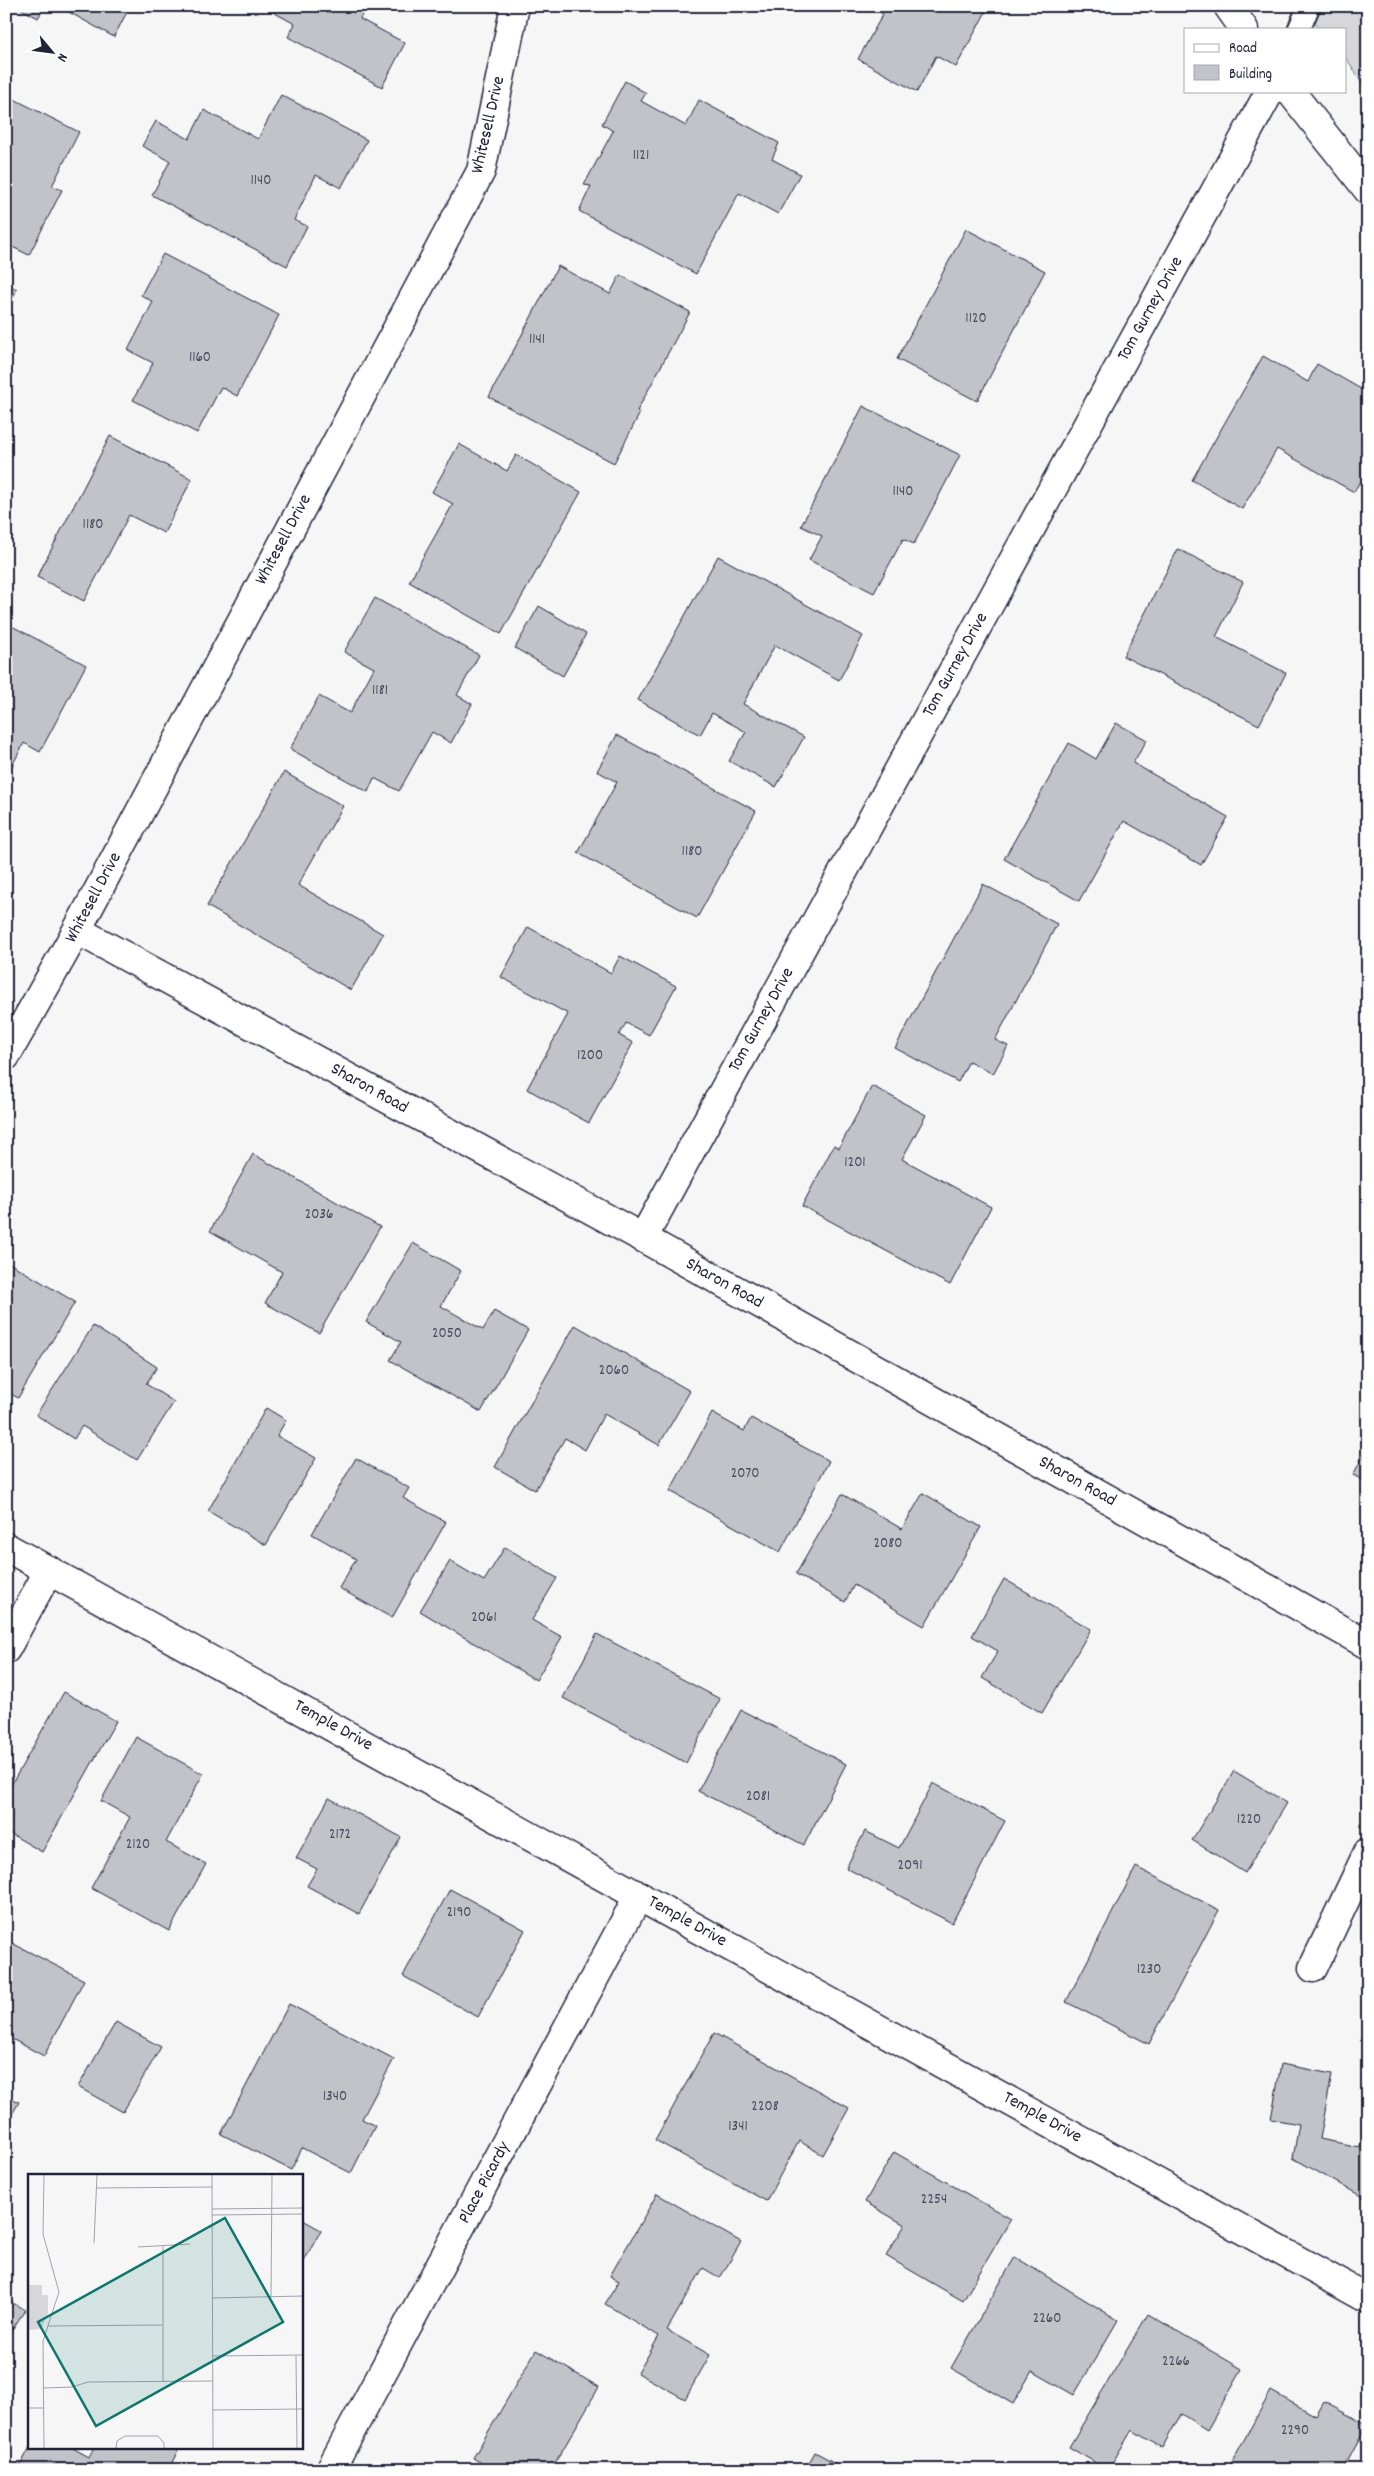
<svg xmlns="http://www.w3.org/2000/svg" width="1374" height="2476" font-family="Dekko,sans-serif">
<rect width="100%" height="100%" fill="#f6f6f7"/>
<filter id="ink" filterUnits="userSpaceOnUse"><feTurbulence type="fractalNoise" baseFrequency=".02" numOctaves="2"/><feDisplacementMap in="SourceGraphic" scale="10" xChannelSelector="R" yChannelSelector="G"/><feConvolveMatrix kernelMatrix="1 2 1 2 8 2 1 2 1" color-interpolation-filters="sRGB"/></filter>
<g filter="url(#ink)">
<path fill="#d7d7db" stroke="#7c7c8b" d="M1299,6H1368V92L1345,56V29H1320Z"/>
<path fill="#c2c2c9" stroke="#22223b" d="M16,6H45L38,18Z
M58,6H130L114,37Z
M275,6H366L360,19L405,43L382,87L288,37L295,24L273,12Z
M869,6H989L956,67L936,56L917,92L858,59L883,14Z
M625,81L646,93L641,101L686,126L699,100L779,143L772,159L800,174L778,214L739,193L696,274L579,211L591,186L584,185L613,131L602,124Z
M6,95L79,132L52,186L62,190L29,255L6,244Z
M281,95L367,140L341,188L316,175L294,220L307,226L287,266L152,195L170,161L142,146L156,121L189,139L204,110L258,139Z
M966,229L1045,271L977,401L897,359Z
M163,254L279,315L237,396L221,387L197,433L133,400L153,363L128,350L153,302L141,295Z
M558,266L610,294L620,275L690,312L637,411L640,413L614,463L489,397Z
M6,284L17,289L6,311Z
M1263,356L1308,382L1317,364L1368,393V487L1359,483L1354,492L1277,449L1242,509L1192,480Z
M863,406L960,455L914,544L903,539L874,593L809,560L822,536L801,526Z
M110,436L192,479L164,533L129,515L84,601L37,577Z
M459,444L507,471L516,455L581,492L501,634L409,582L453,504L432,492Z
M1178,549L1243,582L1216,637L1286,673L1259,725L1123,656Z
M718,556L863,636L839,680L775,645L743,704L804,737L776,787L729,761L746,732L712,713L700,735L638,700Z
M375,598L479,655L457,695L472,704L451,743L432,732L399,791L374,778L368,792L290,749L319,696L350,713L374,668L344,652Z
M539,606L586,634L563,676L515,648Z
M6,623L86,665L40,752L24,743L7,775Z
M1116,723L1147,740L1133,763L1228,817L1201,865L1124,821L1079,901L1004,859L1069,743L1096,759Z
M617,735L756,811L697,918L578,853L617,782L597,771Z
M284,772L343,806L298,885L383,934L351,990L207,906Z
M983,884L1057,924L995,1040L1008,1046L993,1074L969,1061L958,1082L895,1048Z
M528,927L611,973L620,956L676,986L649,1035L626,1023L619,1035L633,1043L589,1123L527,1089L568,1014L501,977Z
M872,1086L926,1115L902,1159L991,1207L950,1285L802,1206L834,1145L839,1148Z
M253,1154L380,1227L319,1333L265,1303L282,1272L210,1231Z
M413,1243L461,1271L441,1306L483,1330L494,1311L528,1330L481,1412L390,1360L401,1342L366,1322Z
M6,1261L75,1302L18,1398L6,1391Z
M575,1325L690,1391L659,1445L604,1414L585,1450L565,1438L535,1490L495,1467Z
M93,1326L157,1367L146,1384L174,1402L137,1460L82,1426L74,1439L36,1415Z
M266,1408L286,1420L277,1436L316,1458L266,1545L208,1511Z
M712,1413L744,1431L751,1418L829,1461L780,1552L670,1491Z
M1368,1447V1483L1353,1475Z
M356,1458L409,1488L403,1498L446,1522L392,1618L339,1588L356,1559L312,1534Z
M923,1493L981,1527L924,1626L854,1585L845,1602L796,1574L842,1494L902,1529Z
M505,1547L557,1578L532,1620L562,1637L536,1680L420,1611L450,1561L484,1581Z
M1004,1579L1091,1629L1042,1713L982,1678L998,1651L972,1636Z
M597,1634L720,1699L686,1763L563,1698Z
M64,1692L116,1721L42,1852L6,1831V1794Z
M741,1710L846,1764L804,1845L698,1791Z
M136,1737L203,1774L166,1842L206,1864L169,1931L91,1888L130,1817L101,1801Z
M1234,1771L1287,1803L1245,1873L1192,1840Z
M933,1783L1005,1821L952,1923L846,1868L865,1831L899,1848Z
M329,1798L401,1837L359,1914L307,1886L317,1869L296,1858Z
M1136,1867L1219,1910L1149,2044L1066,2002Z
M450,1889L525,1930L478,2017L403,1976Z
M6,1940L84,1980L44,2056L6,2036Z
M289,2004L394,2059L362,2119L375,2126L351,2173L302,2148L291,2170L221,2134Z
M116,2022L161,2047L123,2112L78,2087Z
M714,2033L849,2108L823,2155L799,2141L766,2201L655,2140Z
M1281,2064L1332,2074L1320,2139L1359,2147L1368,2131V2200L1293,2158L1299,2124L1271,2119Z
M6,2095L19,2102L6,2125Z
M894,2152L1011,2219L963,2301L886,2256L905,2225L865,2202Z
M657,2194L741,2242L720,2278L703,2268L667,2330L710,2355L685,2399L638,2373L659,2336L605,2304L619,2281L610,2276Z
M301,2219L321,2230L301,2267Z
M1015,2257L1118,2320L1074,2395L1032,2371L1013,2404L951,2368Z
M6,2299L25,2310L6,2339Z
M1148,2314L1242,2369L1207,2430L1181,2414L1162,2448L1132,2430L1108,2470L1069,2447Z
M536,2350L599,2387L551,2470H493L473,2458Z
M1271,2391L1316,2416L1324,2402L1367,2425L1343,2470H1234L1229,2467Z
M30,2447H71L89,2457L94,2447H180L168,2470H18Z
M815,2452L848,2470H805Z"/>
<g fill="none" stroke-linecap="round" stroke-linejoin="round">
<g stroke="#22223b" stroke-width="25">
<path id="service" d="M1299,29L1309,6"/>
</g>
<g stroke="#22223b" stroke-width="31">
<path id="minor" d="M1228,6L1244,29
M1290,91L1368,190
M77,930L643,1238L1368,1645
M6,1056L77,930L481,171L515,6
M643,1238L1270,91
M6,1649L49,1570
M1313,1968L1368,1852
M330,2470L639,1895"/>
</g>
<g stroke="#22223b" stroke-width="31">
<path id="tertiary" d="M6,1547L1368,2299"/>
</g>
<use href="#service" stroke="#fff" stroke-width="21"/>
<use href="#minor" stroke="#fff" stroke-width="28"/>
<use href="#tertiary" stroke="#fff" stroke-width="28"/>
</g>
</g>
<g text-anchor="middle" dominant-baseline="central" stroke-width="5" stroke-linejoin="round" paint-order="stroke">
<g font-size="15" fill="#4a4a5e">
<text x="641" y="156">1121</text>
<text x="261" y="181">1140</text>
<text x="976" y="319">1120</text>
<text x="537" y="340">1141</text>
<text x="200" y="358">1160</text>
<text x="903" y="492">1140</text>
<text x="93" y="525">1180</text>
<text x="380" y="691">1181</text>
<text x="692" y="852">1180</text>
<text x="590" y="1056">1200</text>
<text x="855" y="1163">1201</text>
<text x="319" y="1215">2036</text>
<text x="447" y="1334">2050</text>
<text x="614" y="1371">2060</text>
<text x="745" y="1474">2070</text>
<text x="888" y="1544">2080</text>
<text x="484" y="1618">2061</text>
<text x="758" y="1797">2081</text>
<text x="1249" y="1820">1220</text>
<text x="340" y="1835">2172</text>
<text x="138" y="1845">2120</text>
<text x="910" y="1866">2091</text>
<text x="459" y="1913">2190</text>
<text x="1149" y="1970">1230</text>
<text x="335" y="2097">1340</text>
<text x="765" y="2107">2208</text>
<text x="738" y="2127">1341</text>
<text x="934" y="2200">2254</text>
<text x="1047" y="2319">2260</text>
<text x="1176" y="2362">2266</text>
<text x="1295" y="2431">2290</text>
</g>
<g font-size="18" fill="#22223b" stroke="#fff">
<text transform="translate(489 125) rotate(-77)">Whitesell Drive</text>
<text transform="translate(1151 309) rotate(-61)">Tom Gurney Drive</text>
<text transform="translate(284 540) rotate(-62)">Whitesell Drive</text>
<text transform="translate(956 665) rotate(-61)">Tom Gurney Drive</text>
<text transform="translate(94 898) rotate(-62)">Whitesell Drive</text>
<text transform="translate(762 1020) rotate(-61)">Tom Gurney Drive</text>
<text transform="translate(369 1089) rotate(29)">Sharon Road</text>
<text transform="translate(724 1284) rotate(29)">Sharon Road</text>
<text transform="translate(1077 1482) rotate(29)">Sharon Road</text>
<text transform="translate(333 1726) rotate(29)">Temple Drive</text>
<text transform="translate(687 1922) rotate(29)">Temple Drive</text>
<text transform="translate(1042 2118) rotate(29)">Temple Drive</text>
<text transform="translate(485 2183) rotate(-62)">Place Picardy</text>
</g>
</g>
<g transform="translate(28 2174)">
<rect width="275" height="275" fill="#f6f6f7"/>
<path d="M0,111H14V121H20V139L13,155L0,156Z" fill="#d7d7db"/>
<path fill="none" stroke="#a1a1ac" stroke-width="1" d="M184,1L185,274M69,14L184,13M184,35L275,34M184,41L275,40M66,69L69,1M110,73L162,70M243,123L244,1M184,124L275,122M20,152L134,151M184,182L275,181M268,182L269,274M135,207V71M15,214L44,213L60,208L185,207M0,234H16M185,236L275,235M16,274L15,167L31,118L15,60L16,1M88,274L89,267L97,262H130L136,269V274"/>
<path fill="#0f766e" fill-opacity="0.15" stroke="#0f766e" stroke-width="2.5" d="M197,44L255,148L68,252L10,148Z"/>
<rect width="275" height="275" fill="none" stroke="#22223b" stroke-width="2.5"/>
</g>
<rect width="1374" height="2476" fill="none" stroke="#fff" stroke-width="25"/>
<rect x="12" y="12" width="1349" height="2451" fill="none" stroke="#22223b" stroke-width="2" filter="url(#ink)"/>
<rect x="1184" y="28" width="162" height="65" fill="#ffffff" stroke="#a7a7b1"/>
<rect x="1194" y="44" width="25" height="8" fill="#ffffff" stroke="#a7a7b1"/>
<text x="1229" y="52" font-size="15" fill="#22223b">Road</text>
<rect x="1194" y="65" width="25" height="15" fill="#c2c2c9" stroke="#a7a7b1"/>
<text x="1229" y="78" font-size="15" fill="#22223b">Building</text>
<g transform="translate(52 52) rotate(119)" stroke="#ffffff" stroke-width="4" paint-order="stroke">
<path d="M0-4L9 19L0 12L-9 19Z" fill="#22223b"/>
<text y="-8" font-size="14" font-weight="bold" text-anchor="middle" fill="#22223b">N</text>
</g>
</svg>
